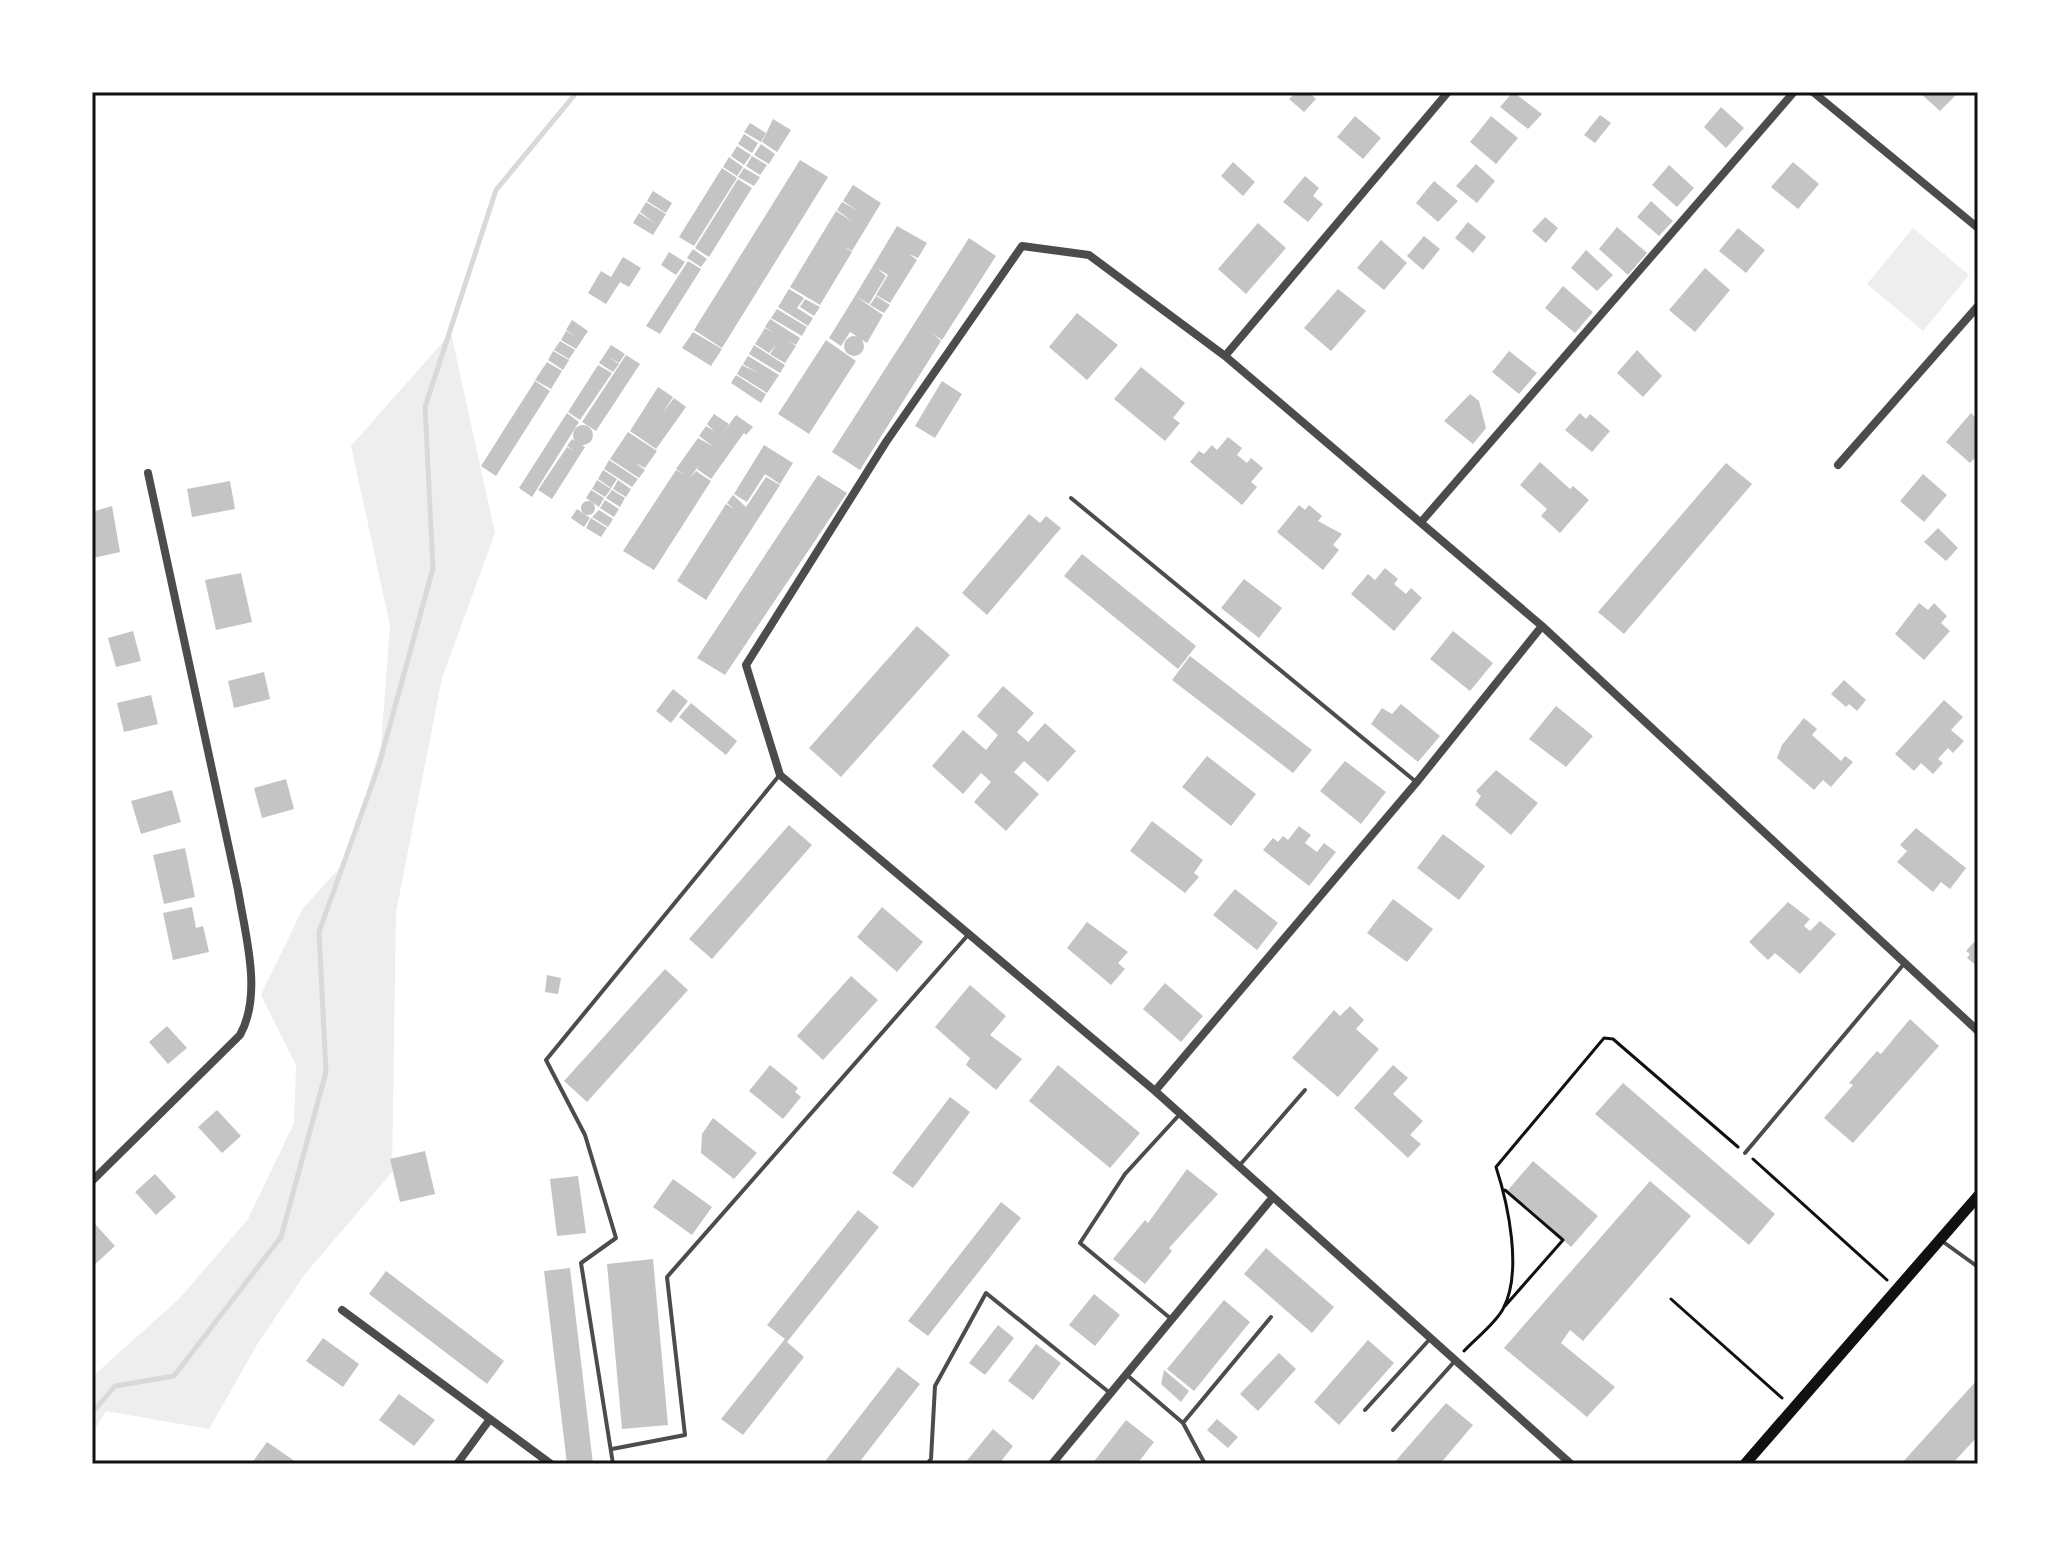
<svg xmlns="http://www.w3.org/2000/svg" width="2070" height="1556" font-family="Barlow,sans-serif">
<rect width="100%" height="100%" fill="#fff"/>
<path fill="#eee" d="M1913,228L1969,275L1923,331L1867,284Z
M451,333L495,533L442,678L396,912L392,1172L305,1274L258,1343L209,1429L106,1411L92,1434V1377L179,1299L248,1219L294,1123L296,1065L261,995L303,908L345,862L381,746L390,625L351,446Z"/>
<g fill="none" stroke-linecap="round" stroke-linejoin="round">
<path stroke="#d9d9d9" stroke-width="5" d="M92,1413L115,1386L174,1376L281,1237L326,1072L319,932L379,765L433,568L425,407L496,190L577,92"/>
</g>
<path fill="#c4c4c4" d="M1296,92H1309L1316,99L1304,112L1289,99Z
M1513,92L1542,114L1528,129L1500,107Z
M1919,92H1959L1940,111Z
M1721,107L1744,128L1726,148L1704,127Z
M1600,115L1611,123L1595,143L1584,135Z
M1355,116L1381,138L1363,159L1337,137Z
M1491,116L1518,138L1496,164L1470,142Z
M773,119L791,130L777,152L762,142Z
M750,123L766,133L761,142L744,132Z
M744,134L758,143L752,153L738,144Z
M761,144L775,154L769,164L754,155Z
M737,146L751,155L744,165L731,156Z
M752,156L767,165L760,175L746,166Z
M729,157L743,167L737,176L723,167Z
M800,160L828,177L722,348L694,330Z
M1233,162L1255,182L1243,196L1221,176Z
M1793,162L1819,184L1798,209L1771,187Z
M1476,164L1495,181L1477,203L1456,186Z
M1669,165L1694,188L1677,207L1652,185Z
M722,168L737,178L694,246L679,237Z
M744,168L760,177L754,186L738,177Z
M1305,176L1319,188L1313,196L1323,204L1308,222L1283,202Z
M738,179L752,188L709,257L695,248Z
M1434,181L1458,201L1438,222L1416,203Z
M853,185L881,203L852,251L843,246L852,252L820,305L790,287L836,211L853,222L837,210L842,202L858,211L843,201Z
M653,191L672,203L666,213L647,201Z
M1651,201L1673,221L1659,236L1637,217Z
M646,202L666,214L653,235L633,223L639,213L656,224L640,212Z
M1545,217L1558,228L1546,243L1532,231Z
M1468,222L1486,237L1473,253L1455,238Z
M1258,223L1286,248L1246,294L1218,269Z
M897,226L927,243L918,258L909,254L917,260L890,303L876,295L888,275L877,268L886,276L869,304L855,296Z
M1617,227L1647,253L1628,275L1599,249Z
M1738,228L1765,250L1746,273L1719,251Z
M1424,236L1440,249L1423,270L1407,256Z
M969,238L996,256L942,340L933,334L941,341L860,470L832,452Z
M1381,240L1407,263L1384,290L1357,268Z
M693,249L707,259L701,267L687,258Z
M1586,250L1613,275L1597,291L1571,268Z
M669,252L685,262L676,275L661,265Z
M623,257L641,268L629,287L620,282L606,304L588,293L601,271L611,277Z
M688,261L701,269L660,334L646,326Z
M1705,268L1730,290L1695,332L1669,310Z
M1563,286L1593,312L1575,333L1545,308Z
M789,289L804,298L797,308L813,318L808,326L778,307Z
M1338,289L1366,311L1331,351L1304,328Z
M855,296L883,315L867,343L850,332L841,346L829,338Z
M876,296L890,305L884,313L870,305Z
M805,299L820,307L814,316L800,307Z
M777,309L807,327L802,336L771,318Z
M1077,313L1118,345L1087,380L1049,347Z
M770,319L800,338L796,345L788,341L796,346L785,363L770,354L776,345L769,353L755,344L765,328L774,333L765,327Z
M572,320L588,331L576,349L561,340L566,331L575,336L566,330Z
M693,332L722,349L711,366L682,348Z
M844 346a10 10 0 1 1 20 0a10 10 0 1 1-20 0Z
M826,340L856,361L809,434L778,414Z
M560,341L575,350L569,359L554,350Z
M611,345L625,354L619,363L608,357L619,364L613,372L599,363Z
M754,345L785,365L780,373L749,354Z
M1637,350L1662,376L1643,397L1617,373Z
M553,351L569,360L563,370L548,360Z
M1509,351L1537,373L1519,394L1492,372Z
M626,355L640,364L596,431L582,422Z
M748,356L779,375L767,393L737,374L742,365L758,373L743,364Z
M547,362L562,371L551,389L535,380Z
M598,365L612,373L580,420L568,412Z
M1141,367L1185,403L1173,418L1180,423L1165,441L1114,399Z
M736,375L766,394L761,403L731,383Z
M535,381L550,391L496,476L481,466Z
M942,381L962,394L935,438L915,426Z
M658,387L673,397L663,412L674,398L686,407L656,449L630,431Z
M1470,394L1479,401L1486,428L1473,444L1444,421Z
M567,413L579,422L532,497L519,488Z
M1580,413L1586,419L1590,414L1610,431L1592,452L1565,430Z
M1971,413L1978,420V455L1970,463L1946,442Z
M714,414L729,424L717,441L736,415L753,427L746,435L744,433L711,479L697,469L700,464L689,479L696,471L711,481L654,570L623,551L676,470L685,475L676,469L698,438L714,447L699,436L706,426L714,431L707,424Z
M573 435a10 10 0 1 1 20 0a10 10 0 1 1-20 0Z
M628,432L657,451L645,468L635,463L645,470L639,478L610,459Z
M1228,437L1242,448L1237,455L1247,463L1251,458L1263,468L1251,482L1257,487L1242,505L1190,462L1199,451L1204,454L1212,445L1217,450Z
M572,439L585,447L552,499L538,490L567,447L575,452L567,446Z
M764,445L793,463L780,484L765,474L747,502L734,494Z
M609,460L638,479L632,487L604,469Z
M1540,462L1570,489L1573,486L1589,500L1560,533L1541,516L1547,509L1520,485Z
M1726,463L1752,484L1624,634L1598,612Z
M603,470L617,479L611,488L598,479Z
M1923,474L1947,495L1924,522L1900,501Z
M818,475L847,493L725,675L697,658Z
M766,477L780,485L706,600L677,581L726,504L734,509L727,503L733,495L746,507Z
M597,480L611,489L605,497L592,489Z
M618,480L631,489L626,497L613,489Z
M230,481L235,509L192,517L187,489Z
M591,490L604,498L599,507L586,498Z
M612,490L625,498L620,507L606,498Z
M605,500L619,509L614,517L600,508Z
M581 508a7 7 0 1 1 14 0a7 7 0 1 1-14 0Z
M1299,505L1305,510L1309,505L1322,516L1318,521L1342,534L1333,545L1339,550L1323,570L1277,532Z
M112,506L120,552L93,558L92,512Z
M577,509L590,518L584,527L571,518Z
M599,510L613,519L608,527L592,517Z
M1029,514L1040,523L1046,516L1061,528L987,615L962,593Z
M591,518L607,528L601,537L586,528Z
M1938,528L1958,548L1946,561L1924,542Z
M1082,554L1196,646L1178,669L1064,576Z
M1385,568L1398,579L1394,584L1406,594L1411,588L1422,598L1394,631L1351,594L1368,574L1375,580Z
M241,573L252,622L216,630L205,580Z
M1244,579L1282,608L1259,638L1221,608Z
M1919,603L1928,610L1934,603L1947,616L1941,623L1950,631L1924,660L1895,634Z
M917,626L950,655L841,777L809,748Z
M133,631L141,661L116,667L108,638Z
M1453,631L1493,663L1470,691L1430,659Z
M1190,656L1312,750L1293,773L1172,680Z
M264,672L270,699L234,708L228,681Z
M1844,680L1866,700L1857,711L1849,704L1846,707L1831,694Z
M1003,686L1034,713L1017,732L1028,742L1045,723L1076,751L1048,782L1024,761L1014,772L1039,794L1006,831L974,802L991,782L981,773L963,794L932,766L963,730L986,750L998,735L977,716Z
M673,689L688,701L671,723L656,711Z
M151,695L158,724L124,732L117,703Z
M1944,700L1963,717L1951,730L1964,741L1953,753L1948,748L1938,759L1943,763L1933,774L1921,763L1914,771L1895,754Z
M691,703L737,741L726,755L679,717Z
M1401,704L1440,736L1418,762L1371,724L1382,708L1392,714Z
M1556,706L1593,736L1566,767L1529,739Z
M1804,718L1817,729L1812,735L1841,761L1845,756L1853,762L1831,787L1823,780L1814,790L1777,758L1782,745Z
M1207,756L1256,794L1231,826L1182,787Z
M1345,761L1386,792L1361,824L1320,791Z
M1496,770L1538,803L1511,835L1475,805L1481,796L1476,791Z
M286,779L294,809L262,818L254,788Z
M172,790L181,822L141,834L131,801Z
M1152,821L1203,860L1194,873L1199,877L1185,893L1130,851Z
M789,825L812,845L712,959L689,939Z
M1299,826L1311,835L1305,843L1317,852L1324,843L1336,852L1309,886L1263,850L1273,838L1278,842L1283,836L1288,840Z
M1916,828L1966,868L1950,889L1941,882L1933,892L1897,862L1907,851L1900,845Z
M1443,834L1485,866L1459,900L1417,868Z
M185,848L195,897L164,904L153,855Z
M1235,889L1278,923L1257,950L1213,915Z
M1393,899L1433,929L1407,962L1367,933Z
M1788,902L1810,919L1804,926L1810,931L1820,921L1836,934L1800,974L1775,953L1768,960L1749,942Z
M192,907L196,928L203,926L209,952L173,960L163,913Z
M882,907L923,942L897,972L857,937Z
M1087,922L1128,952L1118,963L1125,969L1111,985L1067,948Z
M1974,942L1978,945V967L1967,958L1970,954L1966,951Z
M665,969L688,990L587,1102L564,1081Z
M547,975L561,978L558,994L545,992Z
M851,976L878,1000L823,1060L797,1036Z
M1165,983L1203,1016L1181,1042L1143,1009Z
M970,985L1006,1016L990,1035L1022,1059L996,1090L966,1065L970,1058L935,1027Z
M1350,1006L1364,1020L1356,1029L1379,1049L1338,1097L1292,1058L1334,1010L1340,1016Z
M1910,1019L1939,1046L1853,1143L1824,1118L1853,1085L1849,1083L1877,1051L1881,1054Z
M167,1026L187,1048L168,1064L149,1042Z
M770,1065L798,1088L795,1092L801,1097L783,1119L749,1091Z
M1058,1065L1140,1133L1110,1168L1029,1101Z
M1393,1065L1408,1078L1393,1094L1423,1121L1410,1135L1421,1144L1408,1158L1354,1108Z
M1623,1083L1775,1214L1749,1245L1595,1114Z
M950,1097L970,1112L913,1188L892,1173Z
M217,1110L241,1136L222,1153L198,1127Z
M713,1118L757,1153L734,1179L701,1153L702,1134Z
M425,1151L435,1194L400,1202L390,1159Z
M1533,1161L1598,1216L1571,1247L1508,1190Z
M1187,1169L1218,1194L1169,1248L1172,1251L1145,1284L1113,1259L1145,1220L1148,1223Z
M155,1174L176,1197L156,1215L135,1192Z
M578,1176L586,1233L557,1236L550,1179Z
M673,1179L712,1207L692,1235L653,1207Z
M1650,1181L1691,1216L1583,1341L1570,1330L1561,1343L1615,1387L1587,1417L1504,1348Z
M1001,1202L1021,1218L928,1336L908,1321Z
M858,1210L879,1227L787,1342L804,1357L743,1435L721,1419L785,1339L767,1325Z
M95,1224L115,1246L92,1267V1227Z
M1266,1248L1334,1307L1312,1333L1244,1274Z
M653,1259L668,1425L622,1429L607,1264Z
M570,1268L593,1464H567L544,1271Z
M386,1271L504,1361L487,1384L369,1294Z
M1094,1294L1120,1315L1095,1346L1069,1325Z
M1224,1300L1250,1322L1194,1391L1167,1369Z
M998,1325L1014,1338L985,1375L969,1363Z
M323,1338L359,1364L343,1387L306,1361Z
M1368,1340L1394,1363L1339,1425L1314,1402Z
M1036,1344L1061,1363L1033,1400L1008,1381Z
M1279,1353L1296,1369L1258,1411L1240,1394Z
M898,1367L920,1384L858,1464H823Z
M1164,1370L1189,1391L1181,1402L1161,1384Z
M1978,1379V1436L1952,1464H1901Z
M399,1394L435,1420L414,1446L379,1420Z
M1446,1403L1473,1425L1440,1464H1393Z
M1217,1419L1238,1437L1228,1448L1207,1430Z
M1126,1420L1154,1442L1137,1464H1092Z
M993,1429L1013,1446L999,1464H964Z
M267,1442L299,1464H251Z"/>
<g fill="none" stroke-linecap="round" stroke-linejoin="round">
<path stroke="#111" stroke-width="3" d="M1753,1159L1887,1280
M1505,1190L1563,1240L1505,1306
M1671,1299L1782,1398
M1464,1351C1476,1338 1495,1324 1503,1309C1523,1272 1508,1204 1496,1167L1604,1038L1613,1039L1738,1147"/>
<path stroke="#4c4c4c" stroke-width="4" d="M1071,498L1415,781
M1745,1153L1903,965
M1239,1166L1305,1090
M1942,1241L1978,1267
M1170,1318L1080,1243L1125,1174L1180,1114
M1127,1375L1183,1423L1205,1464
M1365,1410L1429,1340
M1183,1423L1271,1317
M1393,1430L1454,1362
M612,1449L685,1435L667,1277L968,935
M613,1464L581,1263L616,1238L585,1135L546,1060L778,777
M927,1464L931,1459L935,1386L986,1293L1110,1393"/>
<path stroke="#4c4c4c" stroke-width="8" d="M1813,92L1978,228
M1225,356L1448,92
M1838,465L1978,306
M1422,521L1794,92
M1155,1091L1416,783L1542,626
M92,1181L240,1035C263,994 245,934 238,890L148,473
M342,1310L551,1464
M457,1464L490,1419
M1052,1464L1273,1197
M1571,1464L1155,1091L780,775L746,665L886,442L1022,246L1089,255L1225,356L1542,626L1978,1031"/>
<path stroke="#111" stroke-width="11" d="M1745,1464L1978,1196"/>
</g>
<rect width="2070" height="1556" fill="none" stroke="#ffffff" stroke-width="188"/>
<rect x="94" y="94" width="1882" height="1368" fill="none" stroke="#111" stroke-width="3"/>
</svg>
